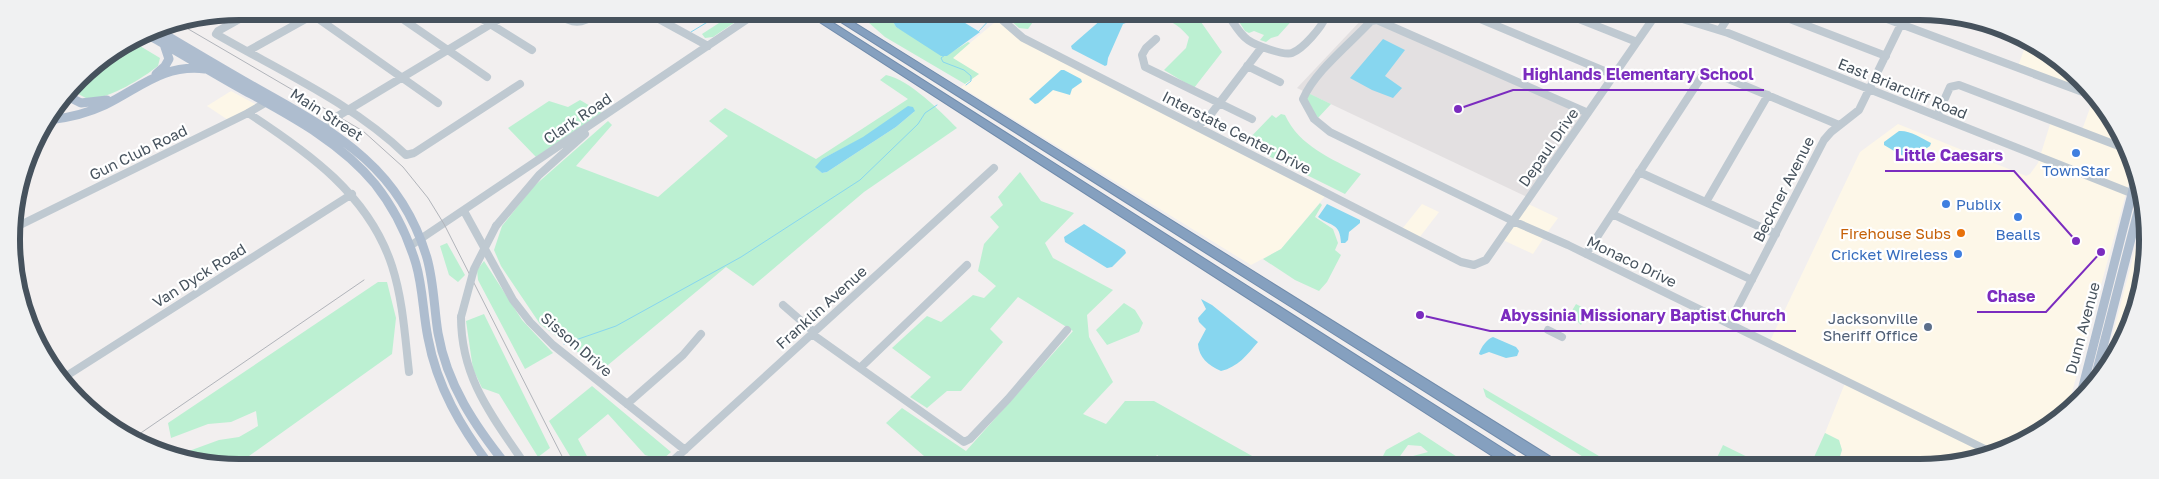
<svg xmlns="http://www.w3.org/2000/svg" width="2159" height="479" font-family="'Golos Text',sans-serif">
<rect width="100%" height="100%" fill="#f2efef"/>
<path fill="#fdf7e8" d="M1000,18L1012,33L1326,195L1281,249L1251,265L961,87L979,74L952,58Z
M2025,47L2049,55L2101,101L2133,167L2067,411L2020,444L1996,452L1770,341L1860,152L1898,124L2026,176L2030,174L2038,163L2052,118L2082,130L2094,97L2017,69Z
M231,91L257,105L228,120L207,106Z
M1524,202L1558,218L1547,233L1512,218Z
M1422,204L1439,212L1419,238L1402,229Z
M2143,219L2146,270L2124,341L2104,368Z
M1516,226L1545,236L1533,254L1503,240L1513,227Z
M1845,383L1989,454L1949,466H1837L1842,450L1839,440L1825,433Z"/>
<path fill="#e3e0e1" d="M1365,16L1586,113L1527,197L1297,88Z"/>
<path fill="#bcf0d2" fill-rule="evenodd" d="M736,12H750L713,37L705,38L702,34Z
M865,12H878L891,18L896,27L947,55L968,42L970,43L953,58L979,74L965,84L885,37L860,15Z
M1001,12H1040L1028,29L1019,28Z
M1147,12H1189L1201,22L1222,52L1194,88L1164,70L1186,48L1189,37C1177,23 1167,18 1149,16Z
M1237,12H1292L1297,15L1278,36L1271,38L1266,42L1260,40L1264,35L1254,31L1249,33L1245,31L1234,14Z
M140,46L160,58L158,66C143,78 110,98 91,99C86,99 81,95 76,93L84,76L130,47Z
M886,75C910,80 940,111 957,128L864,192L753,286L726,267L602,370L540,324L501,266L494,250L502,226L533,187L608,121L612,125L576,166L658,197L728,136L709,121L725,108L816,159L908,99L880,80ZM915,111L896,127L827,172L822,173L816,167L822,159Z
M1308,93L1331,104L1317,119L1306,98Z
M580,100L602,113L536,157L508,128L549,101L568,107Z
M1281,114L1285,115C1299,146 1332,159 1361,174L1345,194L1244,144L1272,115L1276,118Z
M1020,172L1041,201L1074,213L1045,243L1053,258L1113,290L1087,315L1089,337L1113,382L1083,414L1106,424L1125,401H1154L1270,466H1174L1157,455L1148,466H915L924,456L886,423L902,408L966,451L1073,331L1018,297L990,329L1003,342L961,391H947L927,408L910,397L931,377L892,348L927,316L941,322L973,295L984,298L996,286L978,271L984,244L999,227L990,217L1003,205L998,197Z
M1320,203L1322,205L1315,217L1333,229L1338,243L1335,250L1341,255L1327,282L1319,291L1295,280L1263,259L1281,249Z
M447,243L465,275L458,282L449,275L440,246Z
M484,261L522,320L553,353L525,369L478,280L477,270Z
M378,282H387L396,318L392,354L235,466H209L178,455L219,440L239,437L258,426L256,411L231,422L208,424L171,438L168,423Z
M1124,303L1135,310L1143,323L1139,332L1107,345L1096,330Z
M1576,304L1589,311L1581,325L1570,314Z
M484,314L550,448L538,457L499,394L482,388L473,369L466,321Z
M592,386L671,452L662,460L645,455L608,414L578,439L590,462L585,466H576L549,421Z
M1483,388L1616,466H1598L1486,397Z
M1419,432L1471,466H1438L1432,462L1423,466H1405L1413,456L1428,452L1421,446L1408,445L1393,466H1378L1386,450Z
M1825,433L1839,440L1842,450L1837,466H1810Z
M1723,445L1766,466H1713Z"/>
<path fill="#87d6ef" d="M896,12H947L980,32L947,56H941L896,27L891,18Z
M1110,12L1142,13L1137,19L1123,24L1108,58L1107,65L1105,66L1072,49L1071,46Z
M1383,39L1405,50L1385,76L1402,88L1393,98L1372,90L1350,78Z
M1061,70H1064L1081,79L1082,82L1072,89L1070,95L1053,90L1038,103L1035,104L1029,99Z
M908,106L913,107L915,111L896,127L827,172L822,173L815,167L822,159L863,137Z
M1899,131C1909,130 1922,138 1931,143L1930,146L1913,157L1901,155L1884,145V142Z
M1327,204L1360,220V223L1349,232L1348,240L1345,243H1341C1340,222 1331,227 1318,217Z
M1084,224L1125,250L1126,253L1112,267L1107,268L1065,242L1064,237Z
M1201,299L1212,305L1258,342C1247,355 1238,367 1221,371C1208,365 1199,358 1198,344L1206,329L1199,322L1198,318L1206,309Z
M1493,337L1516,347L1519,351L1517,356L1506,358L1489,352L1481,355L1479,354C1481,347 1487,339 1493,337Z"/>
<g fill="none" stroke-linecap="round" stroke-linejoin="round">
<path stroke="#87d6ef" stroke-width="1" d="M979,31L993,16
M691,32L724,12
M945,55L941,58L943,62L964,70L971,76V81L966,85
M564,344L616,326L741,257L860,180L918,124L925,113L937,105"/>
<g stroke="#708bab" stroke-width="2">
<path id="highway" d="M804,12H816L1524,462L1525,466H1508Z
M825,12H837L1559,462L1560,466H1543Z"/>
</g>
<path stroke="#bfc9d1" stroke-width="8" d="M254,11L218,31L216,34C280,71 352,103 406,155L414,153L520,84
M391,11L487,77
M471,12L532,50
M553,12C574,25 580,25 601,12
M646,12L708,46
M993,12L1023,38L1461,262L1474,265L1486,260L1657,13
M1226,12C1232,20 1239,34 1248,40C1255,45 1284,56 1292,53C1303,49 1322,27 1326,16
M1466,13L1614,75
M1564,13L1637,42
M1663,13L1728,33L2141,197
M1774,13L1886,56
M1871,13L2096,97
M313,15L438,103
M1720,30L1731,13
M1156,39L1146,48L1142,55L1145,67L1252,119
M248,51L320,11
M1247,66L1280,82
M248,113C308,152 369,195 392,266C403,300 405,337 409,372
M1588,113L1377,20L1371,21C1350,44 1315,71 1303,99L1314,119L1330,132L1513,221L1568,245L1993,453
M1937,116L1950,87L1959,85L2124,148
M1197,127L1211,114L1262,47
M318,128L511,12
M1639,172L1776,234
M1706,202L1768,95
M464,211L513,300L530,322L553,345L685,450
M1612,214L1752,280
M496,226L539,175L585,134
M12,229L248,113L270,100
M410,246L758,12
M1586,254L1704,73H1714L1839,125
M783,305L814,332
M461,317C461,379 493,417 526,466
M1729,324L1824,140L1831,132L1859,110L1901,24
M1548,330L1562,337
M812,334L964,442L970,439L1008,399L1067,330
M860,368L967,265
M60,380L352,194
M627,404L683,355L701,334
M667,466L994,168"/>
<path stroke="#aebdcf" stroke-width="9" d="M154,28C191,50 228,72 265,93C340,135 401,170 427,258C434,283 434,308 438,333C447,385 475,426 507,466
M145,33C177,51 208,70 240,88C287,114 340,141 375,184C394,208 407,234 416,264C423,288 423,314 428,338C437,387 461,427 490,466
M121,48L135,41
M156,74L165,66L169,59L164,44
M67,96L81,103L107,100
M49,120C68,118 88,113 105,105C140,88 163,64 205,69
M2094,382L2141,200
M2079,402L2137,174"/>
<use href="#highway" fill="#85a0bf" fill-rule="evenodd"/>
<path stroke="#b1b4ba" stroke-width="1" d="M178,23L363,131L403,167L428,198L444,224L567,466
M29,323L32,321
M132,439L364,280"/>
<path stroke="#bfc9d1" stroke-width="8" d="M461,317L474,269L496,226"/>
<path stroke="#aebdcf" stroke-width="9" d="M135,41L160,27"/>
</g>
<g fill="#3f7fe0" stroke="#fff" stroke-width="2">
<circle cx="2076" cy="153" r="5"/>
<circle cx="1946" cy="204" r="5"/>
<circle cx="2018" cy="217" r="5"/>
<circle cx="1958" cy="254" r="5"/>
</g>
<circle fill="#e8710a" stroke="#fff" stroke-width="2" cx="1961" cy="233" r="5"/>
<circle fill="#5c6f8a" stroke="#fff" stroke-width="2" cx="1928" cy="327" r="5"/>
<g text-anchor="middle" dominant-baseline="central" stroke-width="4.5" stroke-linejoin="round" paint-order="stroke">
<g font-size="15" fill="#46525d" stroke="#fff">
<text transform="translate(1903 88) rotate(22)">East Briarcliff Road</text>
<text transform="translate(327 114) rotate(33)">Main Street</text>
<text transform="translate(577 118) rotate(-34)">Clark Road</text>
<text transform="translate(1237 132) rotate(27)">Interstate Center Drive</text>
<text transform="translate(1548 147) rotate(-55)">Depaul Drive</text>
<text transform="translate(138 152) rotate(-26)">Gun Club Road</text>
<text transform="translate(1783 189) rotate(-63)">Beckner Avenue</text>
<text transform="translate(1632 261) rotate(26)">Monaco Drive</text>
<text transform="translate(199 275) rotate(-32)">Van Dyck Road</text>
<text transform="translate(821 307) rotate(-42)">Franklin Avenue</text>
<text transform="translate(2082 328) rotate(-75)">Dunn Avenue</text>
<text transform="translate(577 344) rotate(41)">Sisson Drive</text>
</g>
<g font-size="15" fill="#366cbe" stroke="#fff">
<text x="2076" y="170">TownStar</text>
<text x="1956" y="204" text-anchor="start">Publix</text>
<text x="2018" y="234">Bealls</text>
<text x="1948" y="254" text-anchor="end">Cricket Wireless</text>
</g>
<g font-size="15" fill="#c56008" stroke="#fff" text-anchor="end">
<text x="1951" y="233">Firehouse Subs</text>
</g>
<g font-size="15" fill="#4e5e75" stroke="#fff" text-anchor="end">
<text x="1918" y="318">Jacksonville<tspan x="1918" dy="17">Sheriff Office</tspan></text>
</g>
</g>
<path d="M0 0H2159V479H0ZM239 20H1920A219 219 0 0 1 2139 239V240A219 219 0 0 1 1920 459H239A219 219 0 0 1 20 240V239A219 219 0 0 1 239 20Z" fill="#f0f1f2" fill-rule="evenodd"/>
<path fill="none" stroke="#46525d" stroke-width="6" d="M239 20H1920A219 219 0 0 1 2139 239V240A219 219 0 0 1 1920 459H239A219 219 0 0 1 20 240V239A219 219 0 0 1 239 20Z"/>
<path fill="none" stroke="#7b2cbf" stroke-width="2" d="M1458 109L1513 90H1764M2076 241L2014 171H1885M2101 252L2046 312H1977M1420 315L1490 331H1796"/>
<g fill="#7b2cbf" stroke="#fff" stroke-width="2">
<circle cx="1458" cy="109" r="5"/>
<circle cx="2076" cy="241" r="5"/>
<circle cx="2101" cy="252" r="5"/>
<circle cx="1420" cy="315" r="5"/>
</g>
<g font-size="16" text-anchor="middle" font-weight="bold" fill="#7b2cbf" stroke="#fff" stroke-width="4.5" stroke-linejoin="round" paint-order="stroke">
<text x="1638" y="80">Highlands Elementary School</text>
<text x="1949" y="161">Little Caesars</text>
<text x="2011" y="302">Chase</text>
<text x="1643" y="321">Abyssinia Missionary Baptist Church</text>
</g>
</svg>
